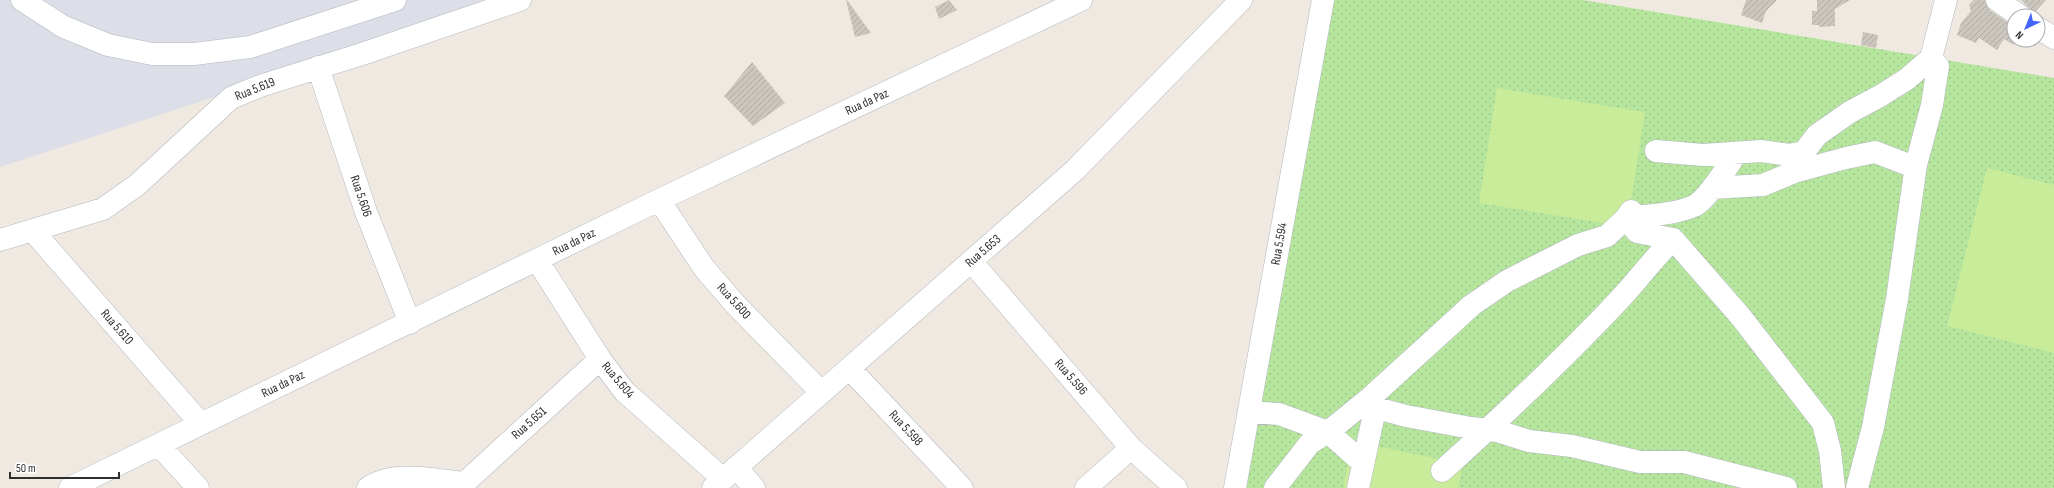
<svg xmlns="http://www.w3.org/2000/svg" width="2054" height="488" font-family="'Sofia Sans Condensed',sans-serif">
<defs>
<pattern id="grass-dots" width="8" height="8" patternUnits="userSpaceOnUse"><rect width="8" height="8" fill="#b6e59e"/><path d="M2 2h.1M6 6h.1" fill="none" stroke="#9dc588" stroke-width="1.8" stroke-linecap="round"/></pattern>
<pattern id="building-hatch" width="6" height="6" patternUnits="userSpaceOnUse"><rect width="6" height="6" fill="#cbc7bf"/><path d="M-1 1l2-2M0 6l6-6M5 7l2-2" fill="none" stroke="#afaba4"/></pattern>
</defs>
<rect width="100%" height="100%" fill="#efe9e1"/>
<path fill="#dcdee8" d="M0,0H512L0,167Z"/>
<path fill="url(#grass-dots)" d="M1326,0H1583L2054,78V488H1246Z"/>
<path fill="#c9ec9a" d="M1497,88L1645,112L1627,227L1479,203Z
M1987,168L2054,185V353L1947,326Z
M1352,441L1463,464L1458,488H1343Z"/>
<path fill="url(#building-hatch)" d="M846,0H847L871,33L855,37Z
M949,0L957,10L939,19L935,7Z
M1746,0H1777L1766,11L1762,23L1741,15Z
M1817,0H1850L1835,9V26L1819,27V25H1812V11H1817Z
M1974,0H1985L1990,10L2014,27V45L2004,39L1997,50L1979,38L1976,43L1957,35L1961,23L1971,11L1969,5Z
M2021,0H2046L2032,15L2031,10Z
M1863,32L1878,35L1876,48L1861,45Z
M752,62L785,103L753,126L724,96Z"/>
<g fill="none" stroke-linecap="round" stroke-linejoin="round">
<g stroke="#b4b7c1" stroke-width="23">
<path id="minor" d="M22,0L64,27L108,45L152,54H194L250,47L395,0
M1997,0L2020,16
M2038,28L2054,38
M1931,58L1946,0
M318,67L366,212L410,323
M1656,151L1703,155L1761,151L1789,155L1804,152L1817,135L1850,112L1880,96L1907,79L1931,58
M1712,188L1763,185L1794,172L1846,158L1875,152L1909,165H1916
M659,200L704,268L735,304L821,392
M1626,218C1648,215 1673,215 1694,206C1707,200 1728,166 1736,154
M33,231L201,424
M1673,239L1741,317L1823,423L1830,451L1834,488
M0,240L103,209L137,185L231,98L260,86L362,54L520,0
M537,260L600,359L624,391L723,479
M971,261L1131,448L1176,488
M850,369L962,488
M1373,407L1406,416L1471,428L1497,431L1529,441L1572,446L1640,462H1684L1786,488
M1249,412L1279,414L1328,432L1363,463
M159,445L198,488
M736,467L754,488
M1442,471C1503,416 1563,360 1619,300C1638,280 1654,258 1673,239L1637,232L1626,218
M70,488L659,200L1081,0
M368,488C394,470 434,480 464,483
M459,488L600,359
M713,488L1075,170L1241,0
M1086,488L1131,448
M1235,488L1323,0
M1275,488L1310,443L1328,432L1371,397L1472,305L1507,281L1578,245L1607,236L1626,218L1631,211
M1358,488L1374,414L1371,397
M1857,488L1873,427L1897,299L1916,165L1932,105L1938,66L1931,58"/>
</g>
<use href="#minor" stroke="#fff" stroke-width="22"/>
</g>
<g text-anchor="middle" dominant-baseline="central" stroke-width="3" stroke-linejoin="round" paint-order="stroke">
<g font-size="13" fill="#2e2e2e" stroke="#fff">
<text transform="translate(255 89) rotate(-22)">Rua 5.619</text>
<text transform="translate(867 102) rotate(-25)">Rua da Paz</text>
<text transform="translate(361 196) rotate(71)">Rua 5.606</text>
<text transform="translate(574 242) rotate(-26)">Rua da Paz</text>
<text transform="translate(1279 244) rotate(-80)">Rua 5.594</text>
<text transform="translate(983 251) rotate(-41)">Rua 5.653</text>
<text transform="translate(734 301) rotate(48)">Rua 5.600</text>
<text transform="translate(117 327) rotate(49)">Rua 5.610</text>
<text transform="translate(1071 377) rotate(49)">Rua 5.596</text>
<text transform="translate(618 380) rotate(50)">Rua 5.604</text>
<text transform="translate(283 384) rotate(-26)">Rua da Paz</text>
<text transform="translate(529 423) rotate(-42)">Rua 5.651</text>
<text transform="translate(906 428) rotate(47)">Rua 5.598</text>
</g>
</g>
<g transform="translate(2026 28) rotate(223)"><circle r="19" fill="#ffffff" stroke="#ababab"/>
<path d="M0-3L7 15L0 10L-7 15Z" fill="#4264fb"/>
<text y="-6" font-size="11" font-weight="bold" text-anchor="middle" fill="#2e2e2e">N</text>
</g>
<path d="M10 472v6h109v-6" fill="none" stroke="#2e2e2e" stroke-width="2"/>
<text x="16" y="472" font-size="12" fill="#2e2e2e" stroke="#ffffff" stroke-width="3" paint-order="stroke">50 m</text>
</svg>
